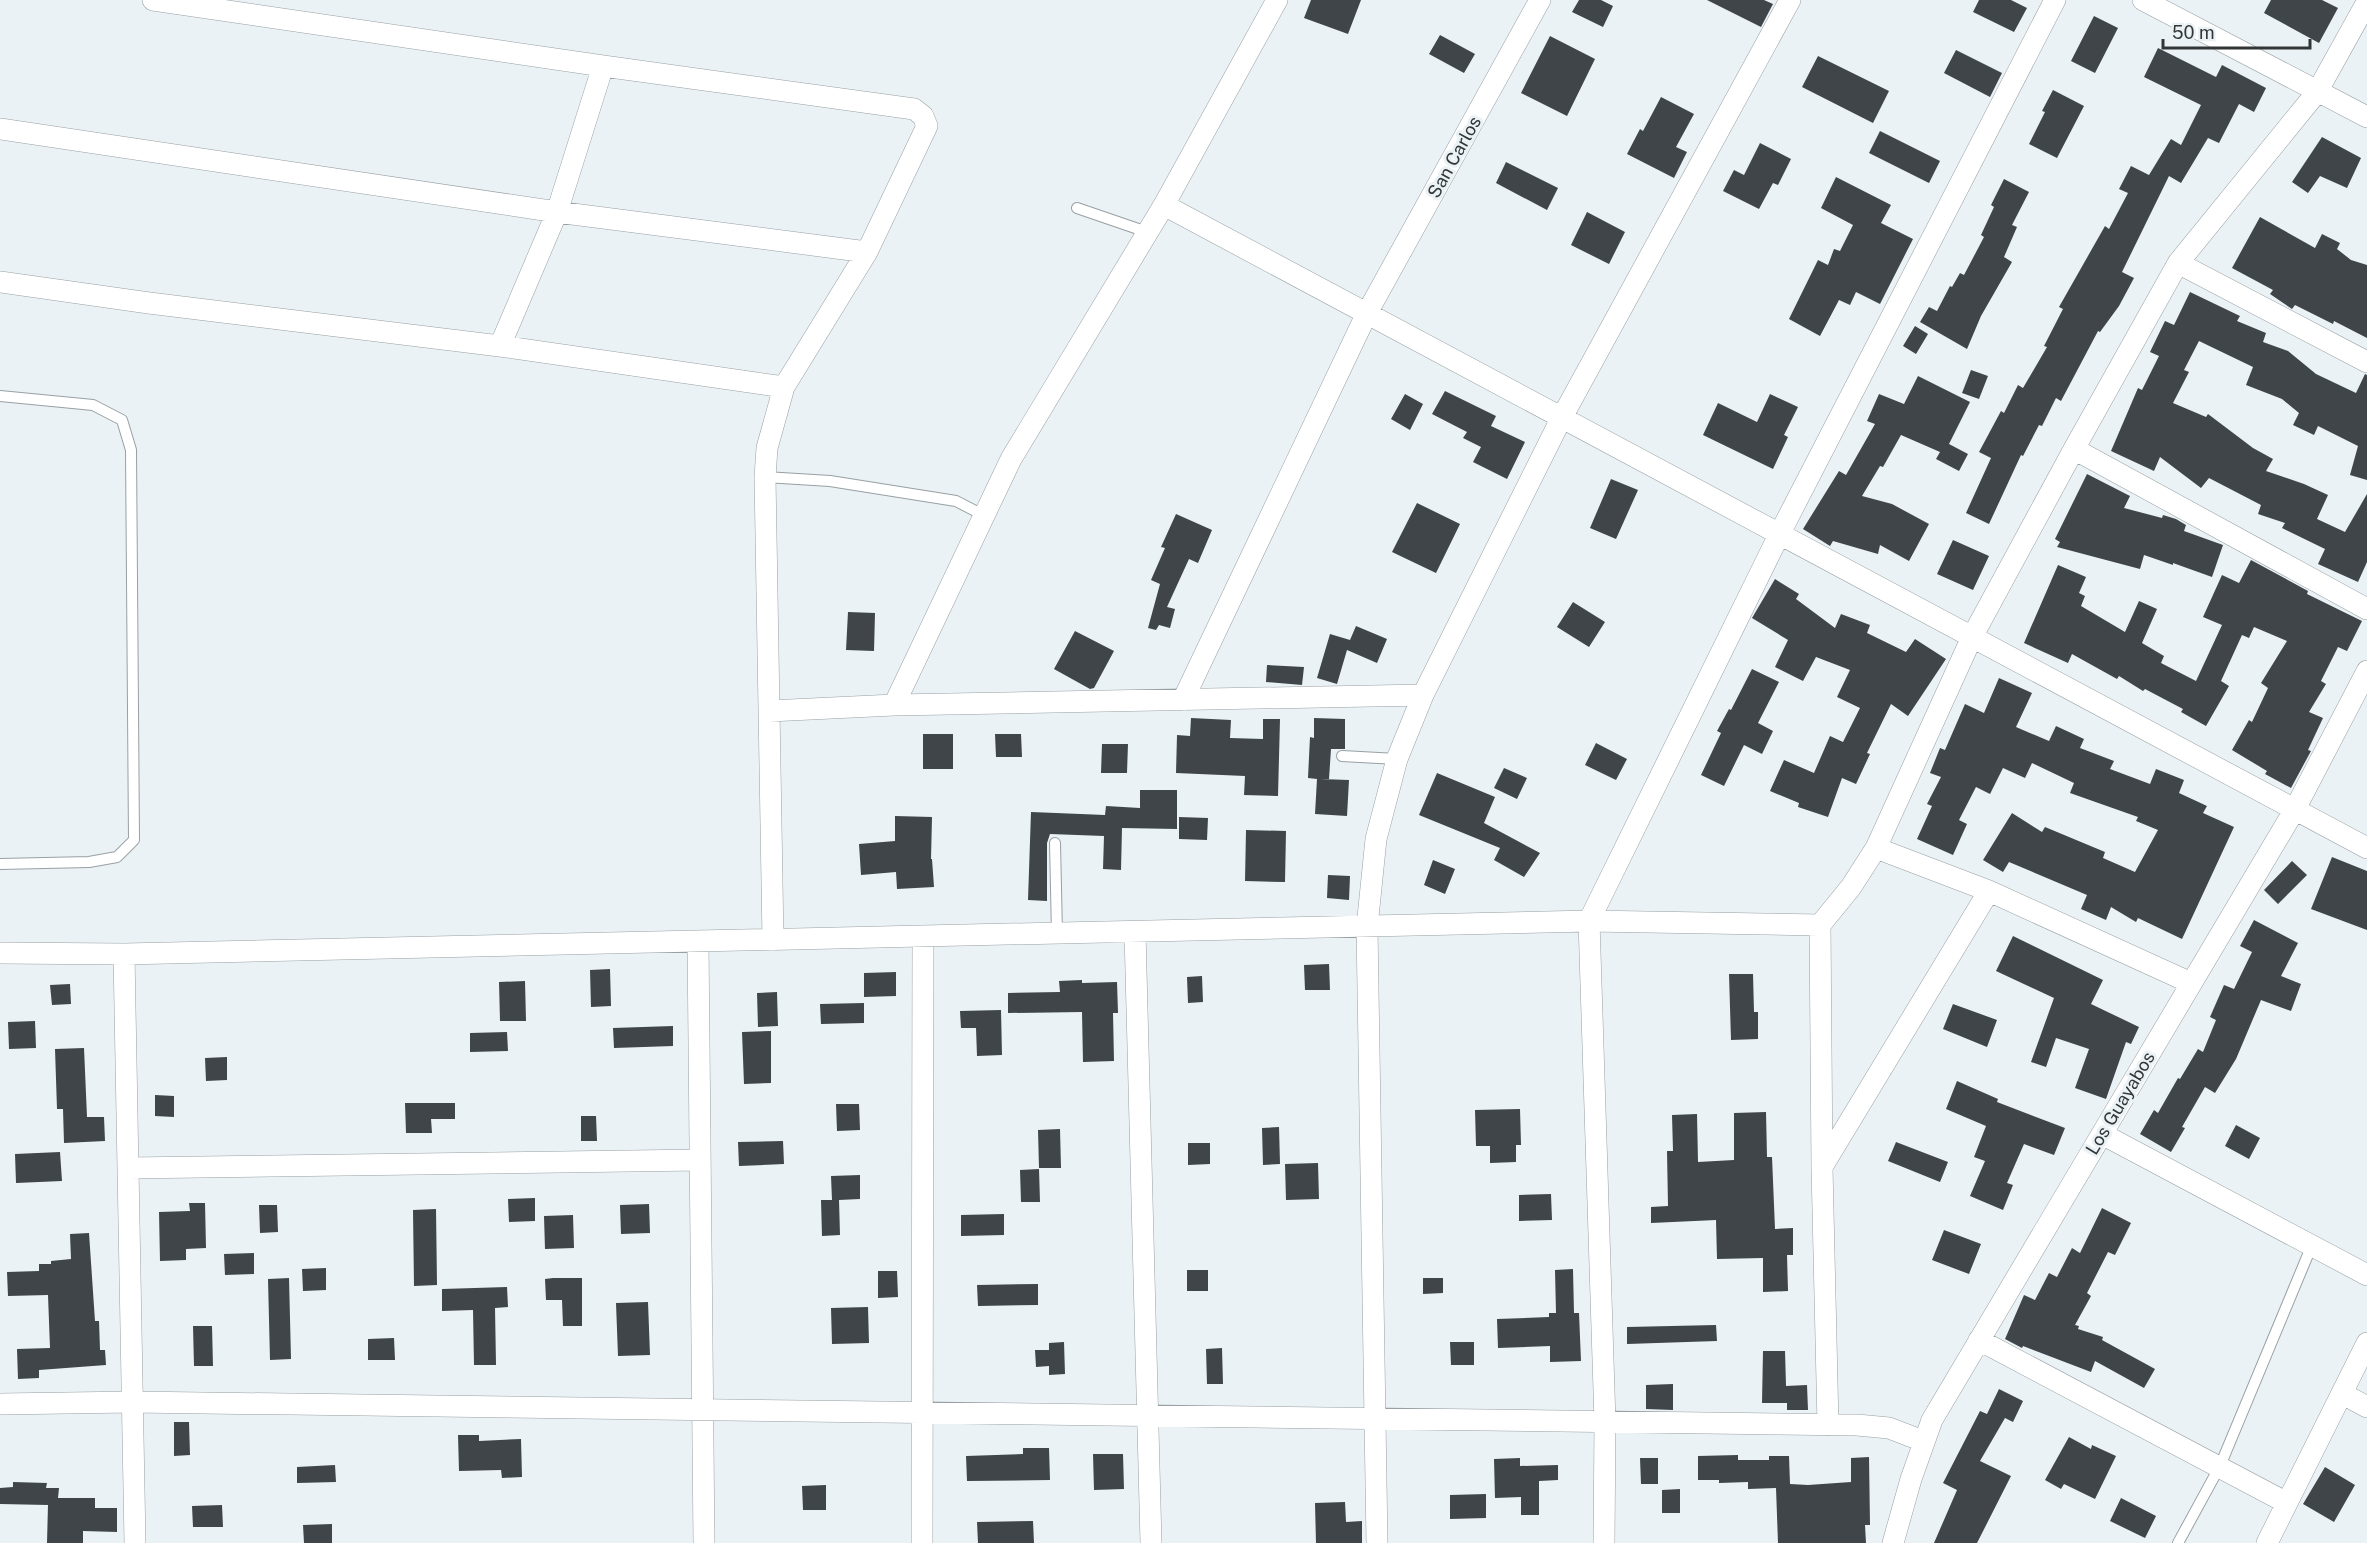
<svg xmlns="http://www.w3.org/2000/svg" width="2367" height="1543" font-family="'Public Sans',sans-serif">
<rect width="100%" height="100%" fill="#eaf2f6"/>
<path fill="#3f4548" d="M1311,0H1361L1348,34L1304,18Z
M1579,0H1601L1613,6L1603,27L1572,12Z
M1707,0H1764L1773,4L1761,27Z
M1979,0H2011L2027,8L2014,32L1973,12Z
M2271,0H2322L2338,8L2319,43L2264,13Z
M2094,16L2118,28L2095,73L2071,61Z
M1440,35L1475,54L1464,73L1429,54Z
M1550,36L1595,59L1567,116L1521,93Z
M2158,48L2216,77L2222,65L2266,88L2254,112L2239,104L2219,143L2208,138L2181,183L2169,176L2122,272L2134,278L2119,306L2100,332L2098,331L2061,401L2056,398L2042,426L2039,425L2023,456L2021,455L1989,524L1966,513L1991,458L1979,452L2001,411L2004,413L2018,385L2023,388L2047,347L2044,346L2063,309L2059,307L2105,226L2109,229L2128,193L2119,189L2131,166L2149,175L2171,139L2181,145L2201,105L2144,77Z
M1956,50L2002,73L1990,97L1944,73Z
M1818,56L1889,91L1873,123L1802,87Z
M2053,90L2084,106L2057,158L2029,144L2045,112L2042,111Z
M1661,97L1694,114L1676,147L1687,152L1674,178L1627,154L1640,129L1643,131Z
M1880,131L1940,161L1929,183L1869,153Z
M2322,137L2361,158L2347,188L2320,176L2308,193L2292,182Z
M1760,143L1791,159L1778,185L1773,183L1759,209L1723,191L1734,170L1744,175Z
M1506,162L1558,188L1547,210L1496,183Z
M1836,177L1891,205L1881,223L1913,239L1880,304L1856,292L1850,305L1839,300L1820,336L1789,319L1818,260L1828,265L1834,249L1840,251L1853,225L1821,208Z
M2004,179L2029,192L2012,225L2017,227L2004,257L2012,262L1981,316L1967,349L1920,322L1929,307L1937,311L1950,286L1952,287L1960,273L1964,275L1984,237L1981,235L1994,207L1991,205Z
M1587,212L1625,232L1609,264L1571,245Z
M2260,217L2315,248L2322,234L2340,243L2337,249L2351,260L2367,265V338L2334,321L2333,324L2295,305L2292,309L2270,294L2273,290L2232,268Z
M2190,292L2240,316L2237,321L2266,333L2263,342L2288,351L2316,374L2356,393L2365,374L2367,375V480L2350,475L2358,446L2318,426L2314,435L2293,425L2299,413L2282,399L2246,385L2253,367L2199,341L2184,370L2189,372L2173,403L2206,417L2208,414L2253,448L2273,459L2266,471L2304,484L2328,495L2317,519L2345,532L2367,494V562L2358,582L2318,564L2325,549L2282,528L2285,523L2258,514L2261,505L2209,478L2201,488L2160,457L2154,471L2111,451L2138,388L2142,390L2159,356L2150,352L2165,321L2174,325Z
M1915,326L1928,334L1916,354L1903,346Z
M1971,370L1988,376L1979,399L1962,393Z
M1918,376L1970,402L1949,444L1968,454L1959,471L1936,459L1940,452L1901,435L1883,467L1880,466L1862,496L1892,504L1929,524L1909,561L1880,545L1878,554L1833,541L1830,546L1803,529L1839,471L1846,475L1875,424L1867,421L1879,394L1904,404Z
M1445,391L1496,416L1491,426L1525,442L1507,479L1473,462L1481,447L1463,438L1467,432L1432,414Z
M1405,394L1423,404L1410,430L1391,419Z
M1770,394L1798,407L1784,435L1788,437L1773,469L1703,435L1718,403L1757,422Z
M2087,474L2130,496L2124,508L2162,518L2163,515L2176,519L2186,525L2184,531L2223,545L2212,577L2173,563V565L2144,555L2140,569L2057,547L2060,542L2055,539Z
M1611,479L1638,490L1616,539L1590,528Z
M1417,503L1460,524L1436,573L1392,552Z
M1176,514L1212,530L1198,563L1189,559L1167,607L1175,609L1170,628L1159,625L1156,630L1148,628L1160,584L1151,580L1165,548L1161,547Z
M1953,540L1989,556L1973,590L1937,574Z
M2251,560L2308,591L2307,594L2362,621L2347,651L2338,647L2321,681L2326,684L2309,712L2323,718L2308,750L2311,751L2291,788L2265,774L2267,771L2232,750L2249,720L2252,722L2268,688L2261,683L2287,641L2254,627L2249,638L2242,635L2221,681L2229,686L2206,726L2181,712L2183,709L2145,689L2143,691L2119,676L2117,679L2072,654L2068,663L2024,643L2058,565L2086,577L2079,593L2085,596L2081,606L2125,632L2139,601L2157,609L2142,643L2164,656L2161,663L2196,681L2222,625L2203,617L2222,575L2239,583Z
M1775,579L1799,594L1796,599L1835,628L1841,614L1870,625L1867,633L1906,652L1915,639L1946,659L1908,716L1891,704L1867,753L1870,754L1856,784L1842,778L1828,817L1798,807L1799,803L1770,791L1784,760L1814,773L1830,736L1843,742L1860,708L1837,697L1850,670L1816,657L1803,681L1775,667L1788,640L1752,618Z
M1573,602L1605,622L1589,647L1557,627Z
M848,612L875,613L874,651L846,650Z
M1356,626L1387,639L1377,663L1347,650L1337,684L1317,678L1330,634L1350,640Z
M1075,631L1114,651L1094,688L1090,689L1054,669Z
M1267,665L1304,667L1302,685L1266,682Z
M1752,669L1779,682L1758,723L1773,731L1762,754L1744,745L1724,786L1701,775L1721,733L1717,731L1729,709L1731,710Z
M1999,678L2032,693L2016,727L2049,741L2056,726L2084,739L2080,748L2114,761L2110,769L2150,784L2156,769L2184,780L2179,793L2207,806L2203,813L2234,827L2182,939L2138,918L2136,922L2111,907L2106,920L2081,909L2087,895L2009,862L2003,872L1983,860L2012,813L2042,832L2045,827L2105,852L2103,858L2135,872L2158,830L2136,821L2138,817L2070,793L2074,783L2032,763L2025,778L2003,768L1990,794L1976,787L1959,820L1967,824L1953,855L1917,839L1932,806L1927,804L1941,777L1930,773L1940,748L1945,750L1965,704L1984,713Z
M1191,718L1231,720L1230,738L1263,739V719H1280L1278,796L1244,795L1245,776L1176,773L1177,735L1190,736Z
M1314,718L1345,719V749H1331L1329,779H1320L1349,780L1347,816L1315,814L1317,779L1308,778L1310,737L1314,738Z
M923,734H953V769H923Z
M995,734H1021L1022,757H996Z
M1596,743L1627,759L1616,780L1585,765Z
M1102,744H1128L1127,773H1101Z
M1504,768L1527,778L1517,799L1494,788Z
M1437,773L1495,797L1484,823L1540,853L1524,877L1494,860L1500,848L1419,815Z
M1140,790H1177V829L1122,828L1121,870L1103,869L1104,836L1050,834L1047,843V901L1028,900L1031,812L1105,815L1106,806L1140,808Z
M895,816L932,817L931,859H932L934,887L897,889L896,872L861,875L859,844L895,841Z
M1179,817L1208,818L1207,840L1179,839Z
M1246,830L1286,831L1285,882L1245,881Z
M2332,857L2367,871V930L2311,909Z
M1433,860L1455,869L1445,894L1424,885Z
M2292,861L2307,875L2278,904L2264,890Z
M1328,875L1350,876L1349,900L1327,898Z
M2254,920L2298,943L2281,976L2301,984L2291,1011L2261,1000L2236,1059L2215,1093L2205,1087L2182,1127L2185,1128L2171,1152L2140,1134L2154,1110L2158,1113L2178,1078L2180,1079L2198,1049L2203,1052L2216,1020L2210,1017L2224,985L2234,989L2252,952L2240,946Z
M2013,936L2103,980L2091,1004L2139,1027L2131,1044L2126,1042L2106,1099L2075,1088L2089,1049L2056,1038L2046,1067L2031,1062L2054,998L1996,971Z
M1329,964L1330,990H1305L1304,965Z
M610,969L611,1006L591,1007L590,970Z
M896,972V996L864,997V973Z
M1729,974H1753L1754,1012H1758V1039L1731,1040Z
M1202,976L1203,1002L1188,1003L1187,977Z
M1082,980V983L1117,982L1118,1013H1113L1114,1061L1083,1062L1082,1012L1008,1013V993L1060,992L1059,981Z
M525,981L526,1021H500L499,982Z
M70,984L71,1004L52,1005L50,985Z
M777,992L778,1026L758,1027L757,993Z
M864,1003V1023L821,1024L820,1004Z
M1953,1004L1997,1020L1987,1047L1943,1029Z
M1001,1010L1002,1055L977,1056L976,1028H961L960,1011Z
M35,1021L36,1048L9,1049L8,1022Z
M673,1026V1046L614,1048L613,1028Z
M771,1031V1083L744,1084L742,1032Z
M507,1032L508,1051L470,1052V1033Z
M84,1048L87,1117H104L105,1141L64,1143L63,1109H57L55,1049Z
M227,1057V1080L206,1081L205,1058Z
M1957,1081L1998,1099L1997,1102L2065,1128L2054,1155L2024,1144L2007,1183L2013,1185L2003,1210L1970,1196L1985,1161L1974,1157L1986,1126L1946,1109Z
M155,1095L174,1096V1117L155,1116Z
M405,1103H455V1119H431L432,1133H406Z
M836,1104H859L860,1130L837,1131Z
M1520,1109L1521,1145H1516V1162L1490,1163V1146H1476L1475,1110Z
M1766,1112L1767,1157H1772L1775,1229L1793,1228V1255H1787L1788,1291L1763,1292V1258L1717,1259L1716,1220L1651,1223V1207L1668,1206L1667,1151H1673L1672,1115L1697,1114L1698,1162L1734,1160V1113Z
M581,1116H596L597,1141H581Z
M2236,1125L2260,1138L2249,1159L2225,1146Z
M1279,1127L1280,1164L1263,1165L1262,1128Z
M1060,1129L1061,1168H1039L1038,1130Z
M783,1141L784,1164L739,1166L738,1142Z
M1896,1142L1948,1162L1940,1182L1888,1161Z
M1188,1143H1210V1164L1188,1165Z
M60,1152L62,1181L16,1183L15,1154Z
M1318,1163L1319,1199L1286,1200L1285,1164Z
M1039,1169L1040,1202H1021L1020,1170Z
M860,1175V1199L839,1200L840,1235L822,1236L821,1200H832L831,1176Z
M1551,1194L1552,1220L1519,1221V1195Z
M535,1198V1221L509,1222L508,1199Z
M189,1203H205L206,1248L186,1249V1260L160,1261L159,1212L190,1211Z
M649,1204L650,1233L621,1234L620,1205Z
M259,1205H277L278,1232L260,1233Z
M2102,1208L2131,1223L2115,1255L2108,1252L2087,1293L2091,1296L2075,1325L2079,1326L2078,1329L2103,1337L2102,1340L2155,1369L2144,1388L2095,1361L2091,1372L2023,1346L2022,1348L2005,1339L2024,1295L2035,1300L2049,1273L2057,1277L2072,1248L2080,1253Z
M436,1209L437,1285L414,1286L413,1210Z
M1004,1214V1235L961,1236V1215Z
M573,1215L574,1248L545,1249L544,1216Z
M1944,1230L1981,1244L1969,1274L1932,1260Z
M89,1233L95,1321H99L100,1350H105L106,1365L39,1370V1378L18,1379L17,1349L50,1348L48,1295L8,1296L7,1272L39,1271V1264H51V1261L71,1259L70,1234Z
M254,1253V1274L225,1275L224,1254Z
M326,1268V1290L303,1291L302,1269Z
M1573,1269L1574,1313H1579L1581,1361L1550,1362V1346L1498,1348L1497,1319L1549,1317V1313H1556L1555,1270Z
M1187,1270H1208V1291H1187Z
M878,1271H897L898,1297L878,1298Z
M289,1278L291,1359L270,1360L268,1279Z
M553,1278H582V1326H563L562,1300H546L545,1279Z
M1423,1278H1443V1293L1423,1294Z
M1038,1284V1305L978,1306L977,1285Z
M507,1287L508,1307L495,1308L496,1365H474L473,1310L442,1311V1289Z
M648,1302L650,1355L618,1356L616,1303Z
M868,1307L869,1343L832,1344L831,1308Z
M1716,1325L1717,1341L1627,1344V1327Z
M193,1326H212L213,1366H194Z
M394,1338L395,1360H368V1339Z
M1064,1342L1065,1374L1049,1375V1366L1036,1367L1035,1350H1049V1343Z
M1450,1342H1474V1365H1451Z
M1222,1348L1223,1384H1207L1206,1349Z
M1763,1351H1785L1786,1386L1807,1385L1808,1410H1787V1403H1762Z
M1673,1384V1410L1646,1409V1385Z
M1999,1389L2023,1401L2013,1422L2005,1418L1980,1461L2011,1476L1977,1543H1934L1957,1490L1943,1483L1980,1411L1987,1414Z
M174,1422H189L190,1455L174,1456Z
M458,1435H479V1441L521,1439L522,1477L502,1478L501,1470L459,1471Z
M2069,1437L2091,1449L2092,1445L2116,1456L2095,1499L2064,1484L2061,1489L2045,1480Z
M1023,1448H1049L1050,1480L967,1481L966,1456L1023,1454Z
M1093,1454H1123L1124,1489L1094,1490Z
M1738,1455V1460H1769V1456H1789L1790,1484L1808,1485L1851,1482V1458L1869,1457L1870,1525H1865L1866,1543H1778L1776,1488L1748,1489V1482L1719,1483V1480H1698V1456Z
M1520,1458V1466L1558,1465V1480L1539,1481V1515H1521V1497L1495,1498L1494,1459Z
M1640,1458H1658V1484H1641Z
M335,1465L336,1482L297,1483V1467Z
M2325,1467L2355,1485L2334,1522L2303,1504Z
M13,1482L47,1483L46,1488H59L58,1498H95V1508H117V1532L83,1531V1543H47L48,1505L0,1504V1488L13,1487Z
M826,1485V1510H803L802,1486Z
M1680,1489V1513H1662V1490Z
M1486,1494V1518L1450,1519V1495Z
M2121,1498L2156,1516L2145,1538L2110,1521Z
M1345,1502L1346,1522L1362,1521V1543H1316L1315,1503Z
M222,1505L223,1527H193L192,1506Z
M1033,1521L1034,1543H978L977,1522Z
M332,1524V1543H304L303,1525Z"/>
<g fill="none" stroke-linecap="round" stroke-linejoin="round">
<g stroke="#98a0a3" stroke-width="12">
<path id="service" d="M1077,208L1147,232
M0,396L93,405L122,420L131,450L134,840L117,857L89,862L0,864
M765,477L830,481L956,501L985,516
M1342,756L1397,759
M1055,843L1057,934
M2178,1543L2220,1466L2312,1245"/>
</g>
<g stroke="#98a0a3" stroke-width="22">
<path id="minor" d="M153,0L603,66
M2143,0L2367,117
M0,129L557,212L867,252L784,387L767,448L765,477L773,940
M1164,205L2367,848
M2178,263L2367,362
M0,282L149,303L500,346L784,387
M500,346L557,212L603,66L914,109L923,116L927,126L867,252
M2074,449L2367,609
M1183,700L1367,313L1540,0
M894,705L1011,459L1164,205L1277,0
M769,711L894,705L1423,695
M1876,848L1989,891L2191,983
M1135,932L1151,1543
M698,942L704,1543
M0,953L124,954L1589,921L1820,925
M124,954L135,1543
M2102,1134L2367,1275
M1822,1167L1989,891
M129,1168L699,1160
M1979,1340L2287,1503
M2343,1394L2367,1407
M0,1404L133,1402L1857,1425L1889,1428L1923,1441
M1828,1425L1822,1167L1820,925L1851,887L1876,848L1972,637L2074,449L2178,263L2317,92L2367,2
M922,1543L923,937
M1377,1543L1367,927L1376,839L1397,759L1423,695L1561,419L1790,0
M1604,1543L1605,1422L1589,921L1780,533L2055,0
M1893,1543L1911,1479L1932,1420L2295,809L2367,671
M2267,1543L2367,1343"/>
</g>
<use href="#service" stroke="#fff" stroke-width="10"/>
<use href="#minor" stroke="#fff" stroke-width="21"/>
</g>
<g text-anchor="middle" dominant-baseline="central" stroke-width="6" stroke-linejoin="round" paint-order="stroke">
<g font-size="18" fill="#333637" stroke="#eaf2f6">
<text transform="translate(1454 157) rotate(-61)">San Carlos</text>
<text transform="translate(2120 1103) rotate(-59)">Los Guayabos</text>
</g>
</g>
<path d="M2163 39v9h147v-9" fill="none" stroke="#333637" stroke-width="3"/>
<text x="2172" y="39" font-size="18" fill="#333637" stroke="#eaf2f6" stroke-width="4.5" paint-order="stroke">50 m</text>
</svg>
